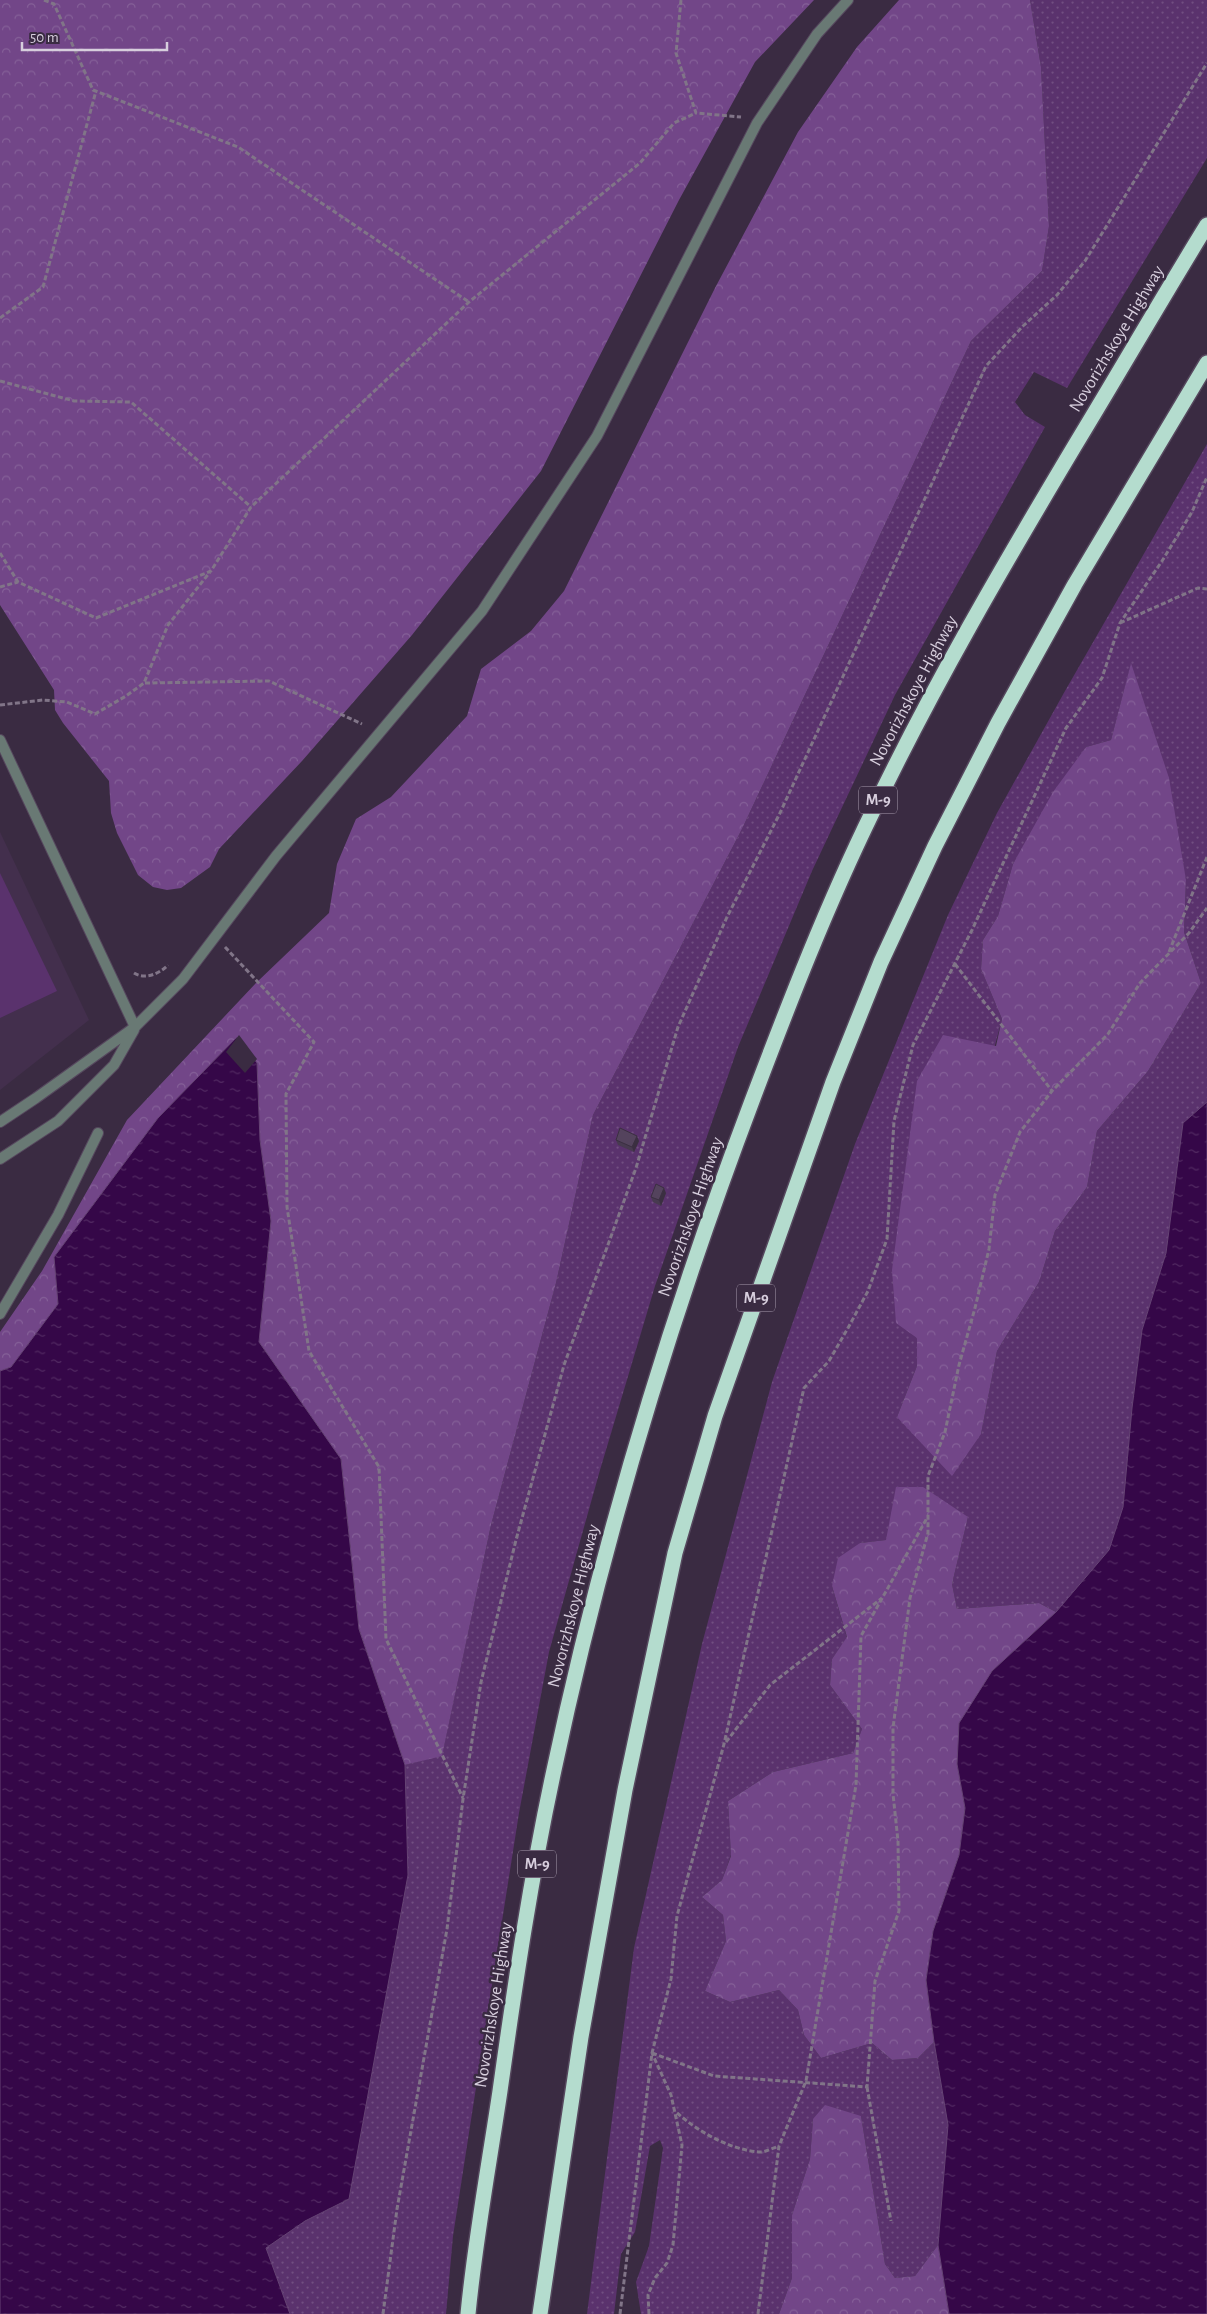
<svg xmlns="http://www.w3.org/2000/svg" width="1207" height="2314" font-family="'Alegreya Sans',sans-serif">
<defs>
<pattern id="grass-dots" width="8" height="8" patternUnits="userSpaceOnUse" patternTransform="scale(1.25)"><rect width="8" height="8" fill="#5a326d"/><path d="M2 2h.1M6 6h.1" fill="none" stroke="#714e81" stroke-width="1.8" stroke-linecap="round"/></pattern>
<pattern id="forest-crowns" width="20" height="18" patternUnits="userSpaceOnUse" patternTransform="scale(1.25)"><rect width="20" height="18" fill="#724688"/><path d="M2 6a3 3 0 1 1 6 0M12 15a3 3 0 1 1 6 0" fill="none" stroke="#856098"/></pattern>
<pattern id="water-ripples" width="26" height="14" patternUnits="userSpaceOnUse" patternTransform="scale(1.25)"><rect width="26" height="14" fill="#350748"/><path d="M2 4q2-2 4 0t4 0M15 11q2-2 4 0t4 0" fill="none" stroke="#522a62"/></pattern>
</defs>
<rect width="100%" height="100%" fill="#3a2b42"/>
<path fill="#432f4d" d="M0,832L89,1020L0,1090Z"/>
<path fill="url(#grass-dots)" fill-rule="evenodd" d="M1030,0H1207V158L1067,388L1034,372L1015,402L1025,415L1045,427L895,695L812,871L738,1047L655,1286L600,1470L549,1652L519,1813L484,2036L453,2236L446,2314H290L266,2248L305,2221L349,2199L408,1875L405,1765L442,1755L491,1525L556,1283L593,1115L742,829L971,341L1042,271L1049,226L1041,67Z
M1207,444V1102L1183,1123L1166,1253L1142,1330L1132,1408L1123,1507L1109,1550L1056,1612L1039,1603L957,1609L952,1584L968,1517L886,1540L860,1543L832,1586L847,1638L832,1659L830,1685L862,1729L853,1753L773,1772L728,1801L731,1855L722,1880L702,1897L723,1915L726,1941L705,1991L730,2002L779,1990L798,2010L804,2035L821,2058L872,2043L892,2060L918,2058L934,2042L948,2125L938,2245L915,2276L895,2278L885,2264L861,2116L813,2119L810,2159L792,2215V2278L779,2314H641L636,2282L649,2246L663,2148L660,2140L650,2146L635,2232L621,2254L614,2314H587L634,1948L702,1644L772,1382L855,1144L948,915L997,813L1065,691ZM1131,664L1186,880L1184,932L1201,983L1148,1071L1097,1131L1087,1187L1055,1231L1039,1282L997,1351L981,1434L897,1417L917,1366V1338L1002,1019L981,969L983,940L998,916L1013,864L1086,747L1111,740Z"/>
<path fill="url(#forest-crowns)" d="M0,0H814L755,62L679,200L541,471L412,635L302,761L219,849L210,867L181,888L167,890L153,887L138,875L117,833L111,813L109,781L63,723L55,710L54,690L0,605Z
M899,0H1030L1041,67L1049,226L1042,271L971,341L742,829L593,1115L556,1283L491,1525L442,1756L405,1765L359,1629L341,1459L259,1342L271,1221L260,1140L257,1063L237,1037L158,1118L54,1257L58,1304L11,1367L0,1371V1332L42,1271L127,1120L256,983L329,913L337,864L356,819L391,797L467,716L481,669L531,631L564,591L715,288L798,132L857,47Z
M1131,663L1169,778L1186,880L1184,932L1201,983L1148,1071L1097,1131L1087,1187L1055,1231L1039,1282L997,1351L981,1434L952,1476L897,1417L917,1366V1338L896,1323L892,1270L917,1081L943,1035L996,1046L1002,1019L981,969L983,940L998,916L1013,864L1053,792L1086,747L1111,740Z
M896,1487H923L968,1517L952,1584L957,1609L1039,1603L1056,1612L992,1671L957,1764L965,1808L959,1855L933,1931L926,1980L934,2042L918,2058L892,2060L872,2043L821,2058L804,2035L798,2010L779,1990L730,2002L705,1991L726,1941L723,1915L702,1897L722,1880L731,1856L728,1801L773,1772L853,1753L862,1729L830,1685L832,1659L847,1637L832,1586L838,1558L860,1543L886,1540Z
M825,2105L861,2116L885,2264L895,2278L915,2276L938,2245L949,2314H779L792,2278V2215L810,2159L813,2119Z"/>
<path fill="#5a326d" d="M0,873L57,991L0,1018Z"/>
<path fill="url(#water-ripples)" stroke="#664375" d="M237,1037L257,1063L260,1140L271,1221L259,1342L341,1459L359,1629L405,1765L408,1875L349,2199L305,2221L266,2248L290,2314H0V1371L11,1367L58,1304L54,1257L158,1118Z
M1207,1102V2314H949L938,2245L948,2125L934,2042L926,1980L933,1931L959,1855L965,1808L957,1764L959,1723L992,1671L1056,1612L1109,1550L1123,1507L1132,1408L1142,1330L1166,1253L1183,1123Z"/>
<path fill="#3a2b42" d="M239,1035L257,1059L245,1073L226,1052Z"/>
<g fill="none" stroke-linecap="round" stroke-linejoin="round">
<g stroke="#56485e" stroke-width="12">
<path id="service" d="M0,740L135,1027
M0,1314L58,1215L98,1133"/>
</g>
<g stroke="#56485e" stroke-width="12">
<path id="minor" d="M0,1122L36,1098L135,1027L183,979L276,856L482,611L597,436L757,123L817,34L848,0
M0,1159L58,1121L114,1065L134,1030"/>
</g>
<g stroke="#56485e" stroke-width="18">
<path id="motorway" d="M468,2314C475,2240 489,2165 500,2091C515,1984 531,1876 554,1770C602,1543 670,1318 752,1101C789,1003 827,905 873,811C933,686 1003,566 1074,447C1119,373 1162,298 1207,225
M540,2314L581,2037L625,1790L675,1553L715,1416L833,1082L881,962L935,846L998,723L1075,584L1207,363"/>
</g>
<path stroke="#817588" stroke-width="3" stroke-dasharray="5 2.5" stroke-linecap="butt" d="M44,0L54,4L93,90L238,147L469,302
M681,0L676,53L696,113L741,117
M0,318L43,287L96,91
M0,381L74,401L131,402L251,507
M0,553L18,582L96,618L211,571L251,507L469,302L640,163L674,123L696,113
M0,587L18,582
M1120,623L1198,588L1207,589
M145,683L269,681L362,724
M0,705L43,700L67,702L95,714L126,696L144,683L168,625L210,572
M225,947L314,1042L286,1094L287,1207L309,1351L379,1467L386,1639L463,1798
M1169,952L1207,857
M955,964L1052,1091
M134,973C145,980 159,974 168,965
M726,1742L770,1685L882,1598
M652,2053L714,2076L867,2087L875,1981L899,1911L898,1841L893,1794V1728L910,1598L928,1533V1476L945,1432L959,1365L975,1308L989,1249L995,1195L1020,1132L1052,1091L1108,1034L1140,983L1189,933L1207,908
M867,2087L891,2221
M677,2113C699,2132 730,2150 760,2152C766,2152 773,2148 779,2146
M383,2314L397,2209L447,1929L463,1799L481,1682L516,1540L564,1365L636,1168L678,1027L727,917L780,813L986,366L1023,326L1057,295L1085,261L1207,63
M620,2314L652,2053L671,1979L677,1916L724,1744L804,1388L829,1361L848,1328L868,1291L887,1239L894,1121L913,1045L972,930L1066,728L1102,678L1120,623L1162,561L1192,512L1207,477
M649,2314L648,2295L655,2278L667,2263L673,2245L682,2145L671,2095L652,2053
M758,2314L779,2146L806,2081L856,1785L861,1636L927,1518"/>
<use href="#service" stroke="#697974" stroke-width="10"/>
<use href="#minor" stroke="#697974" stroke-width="10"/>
<use href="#motorway" stroke="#b4dcce" stroke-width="15"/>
</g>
<path fill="#483a50" d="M616,1140L639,1141L634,1152L618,1145Z
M666,1193L661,1206L653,1202L651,1197Z"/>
<path fill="#3b2f41" d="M637,1136L639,1141L634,1152L632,1147Z
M664,1188L666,1193L661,1206L659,1200Z"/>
<path fill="#54435d" stroke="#3b2f41" d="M620,1128L637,1136L632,1147L616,1140Z
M656,1184L664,1188L659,1200L651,1197Z"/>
<g text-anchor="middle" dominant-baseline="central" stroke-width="5" stroke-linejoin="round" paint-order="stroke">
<g fill="#3a2b42" stroke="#a89dae" stroke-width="1">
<rect x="859" y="786.5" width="38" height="27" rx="4"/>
<rect x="737" y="1284.5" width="38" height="27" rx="4"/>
<rect x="518" y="1850.5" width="38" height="27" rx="4"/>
</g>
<g font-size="16" font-weight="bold" fill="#d7cedd">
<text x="878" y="800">М-9</text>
<text x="756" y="1298">М-9</text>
<text x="537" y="1864">М-9</text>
</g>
<g font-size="18" fill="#d7cedd" stroke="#3a2b42">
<text transform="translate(1117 339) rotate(-59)">Novorizhskoye Highway</text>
<text transform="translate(914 691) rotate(-62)">Novorizhskoye Highway</text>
<text transform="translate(691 1217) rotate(-71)">Novorizhskoye Highway</text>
<text transform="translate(574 1606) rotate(-76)">Novorizhskoye Highway</text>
<text transform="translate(494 2005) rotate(-81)">Novorizhskoye Highway</text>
</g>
</g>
<path d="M22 42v8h145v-8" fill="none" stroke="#d7cedd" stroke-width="2.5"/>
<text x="30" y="42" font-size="15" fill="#d7cedd" stroke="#3a2b42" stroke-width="4" paint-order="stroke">50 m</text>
</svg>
